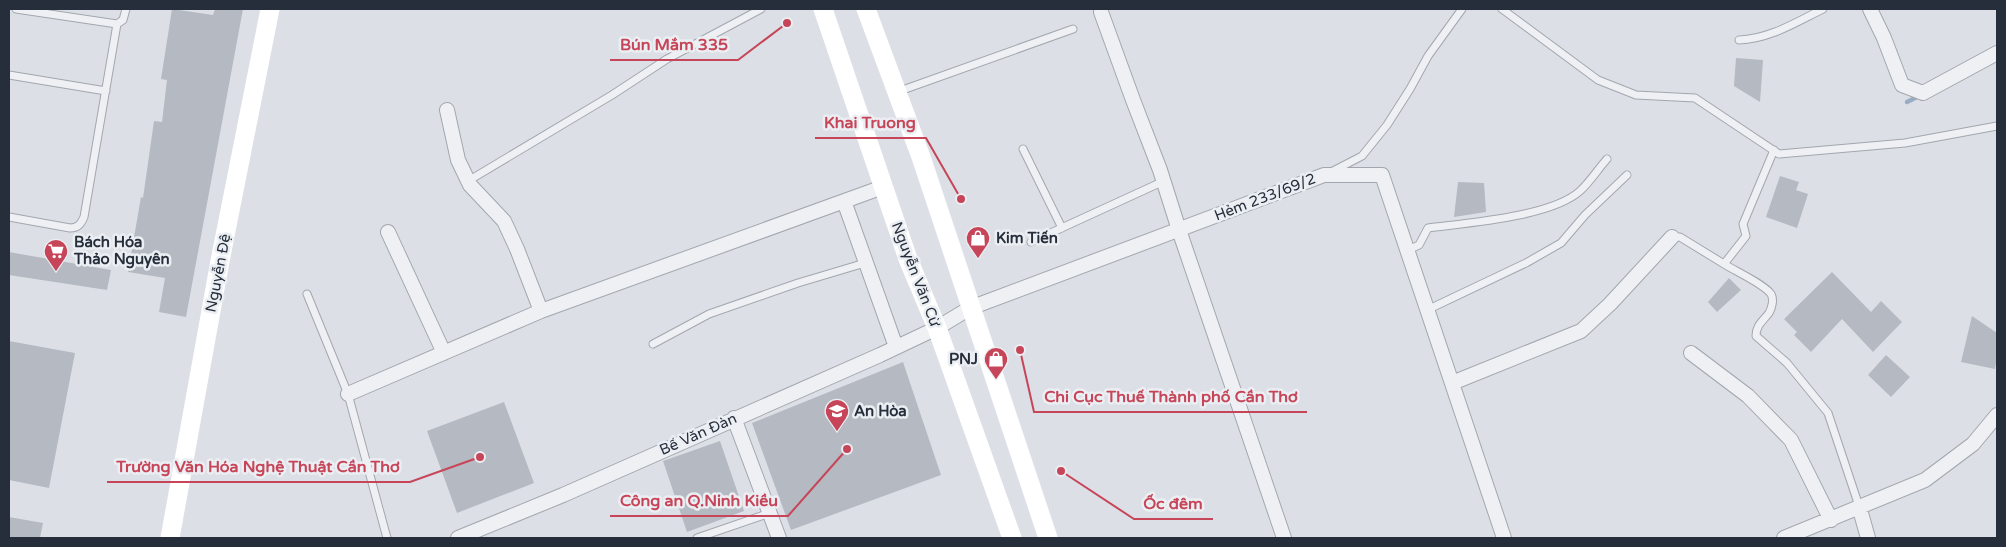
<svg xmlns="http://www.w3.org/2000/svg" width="2006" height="547" font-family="'Varela Round',sans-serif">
<rect width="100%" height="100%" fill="#dce0e6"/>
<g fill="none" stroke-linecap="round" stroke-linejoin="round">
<path stroke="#98adc4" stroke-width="4.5" d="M1907,102L1919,96"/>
</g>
<path fill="#b4b9c2" d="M172,9L213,15L215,9H243L186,317L159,312L165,278L128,272L141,197L143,198L154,121L162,122L167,80L161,79Z
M1736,58L1763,60L1760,102L1734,86Z
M1780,176L1799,182L1796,190L1808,194L1797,228L1766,217Z
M1458,182L1484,183L1486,212L1454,217Z
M9,252L111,270L107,290L9,275Z
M1832,272L1871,312L1881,301L1902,322L1873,352L1842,319L1811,352L1794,335L1797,332L1784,319Z
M1729,278L1741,290L1717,312L1708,302Z
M1972,316L1997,333V356L1995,369L1961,362Z
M9,341L75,353L49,488L9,480Z
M1886,355L1910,377L1891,397L1868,375Z
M903,362L941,475L791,530L752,423Z
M504,402L534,483L457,513L427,431Z
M720,441L744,511L687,532L663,461Z
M9,517L43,523L40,538H9Z"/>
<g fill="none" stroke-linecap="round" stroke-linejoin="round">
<g stroke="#a2a7af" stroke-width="9">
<path id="lane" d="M16,9L117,24L123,20L126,9
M1502,9L1598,80L1636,95L1695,98L1779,154L1905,143L1997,126
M1739,40C1770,39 1796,22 1823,9
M9,75L106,91
M897,92L1073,29
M1023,149L1062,228
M1774,150L1743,224L1746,236L1724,264C1735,271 1764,284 1771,294C1774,299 1772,308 1769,313C1763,321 1756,325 1756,336L1787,363L1828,413L1859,506
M1331,172L1362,156L1387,125L1410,89L1428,56L1462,9
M468,181L612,95L667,59L761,9
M9,217L70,228C78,228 81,224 84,217L117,24
M1672,237H1680L1724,264
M1031,242L1164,181
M1408,250L1419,245L1428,228C1466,223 1551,217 1580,191C1590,182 1598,169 1607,159
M307,294L348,394L387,538
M1427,310L1526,263L1561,243L1585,215L1627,175
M653,344L709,314L798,283L865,263
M697,538L770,513"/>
</g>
<g stroke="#a2a7af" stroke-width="16">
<path id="street" d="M1870,9L1884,38L1902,85L1923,93L1997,53
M1101,12L1133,100L1160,170L1179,230L1284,538
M447,110L458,160L470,185L504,221L517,249L541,311
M844,201L896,347
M388,232L444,353
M1691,353L1748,396L1791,440L1831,520
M1452,383L1581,331L1610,304L1672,237
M348,394L541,311L883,187
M734,418L779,538
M1859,506L1868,538
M458,538L563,495L880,355L937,328L970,308L1324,175H1382L1504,538
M1784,538L1925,480L1973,444L1997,415"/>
</g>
<use href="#lane" stroke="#eef0f4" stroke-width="7"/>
<use href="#street" stroke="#eef0f4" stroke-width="14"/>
<path stroke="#fff" stroke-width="19" d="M823,9L908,259L937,328L1012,538
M866,9L921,157L1048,538
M170,538L220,261L270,9"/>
</g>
<defs>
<g id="shop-pin" transform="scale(1.25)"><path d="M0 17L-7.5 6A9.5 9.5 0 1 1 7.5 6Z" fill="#c74558" stroke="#ebeff3"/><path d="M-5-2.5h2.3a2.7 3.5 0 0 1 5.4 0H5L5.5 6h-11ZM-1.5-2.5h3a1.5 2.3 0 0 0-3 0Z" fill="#fff"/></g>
<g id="supermarket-pin" transform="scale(1.25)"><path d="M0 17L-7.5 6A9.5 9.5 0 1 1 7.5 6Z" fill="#c74558" stroke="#ebeff3"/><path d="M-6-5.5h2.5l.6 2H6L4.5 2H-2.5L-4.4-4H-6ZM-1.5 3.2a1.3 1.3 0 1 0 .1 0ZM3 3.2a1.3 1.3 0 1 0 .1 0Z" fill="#fff"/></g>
<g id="school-pin" transform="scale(1.25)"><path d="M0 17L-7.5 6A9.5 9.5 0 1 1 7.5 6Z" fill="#c74558" stroke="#ebeff3"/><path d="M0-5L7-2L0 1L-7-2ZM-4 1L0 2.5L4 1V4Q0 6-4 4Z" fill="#fff"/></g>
</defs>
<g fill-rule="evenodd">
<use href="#shop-pin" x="978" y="238"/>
<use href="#supermarket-pin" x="56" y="251"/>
<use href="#shop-pin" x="996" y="359"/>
<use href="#school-pin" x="837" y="411"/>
</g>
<g text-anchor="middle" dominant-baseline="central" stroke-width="5" stroke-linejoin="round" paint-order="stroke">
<g font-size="15" fill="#272e3b" stroke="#ebeff3">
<text transform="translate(1265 197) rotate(-21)">Hẻm 233/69/2</text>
<text transform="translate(218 273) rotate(-79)">Nguyễn Đệ</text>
<text transform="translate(916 274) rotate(69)">Nguyễn Văn Cừ</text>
<text transform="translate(698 434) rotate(-24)">Bế Văn Đàn</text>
</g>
<g font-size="15" font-weight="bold" fill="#272e3b" stroke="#ebeff3" text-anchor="start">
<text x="996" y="238">Kim Tiến</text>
<text x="74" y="242">Bách Hóa<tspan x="74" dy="17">Thảo Nguyên</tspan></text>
<text x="978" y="359" text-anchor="end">PNJ</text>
<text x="854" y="411">An Hòa</text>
</g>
</g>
<path fill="none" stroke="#c74558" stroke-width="2" d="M787 23L738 60H610M961 199L926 138H815M1020 350L1034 412H1307M480 457L410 482H107M847 449L788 516H610M1061 471L1134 519H1213"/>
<g fill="#c74558" stroke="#ebeff3" stroke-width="2">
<circle cx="787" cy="23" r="5"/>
<circle cx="961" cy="199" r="5"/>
<circle cx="1020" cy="350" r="5"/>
<circle cx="480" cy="457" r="5"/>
<circle cx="847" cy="449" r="5"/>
<circle cx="1061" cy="471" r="5"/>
</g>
<g font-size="16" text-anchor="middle" font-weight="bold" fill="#c74558" stroke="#ebeff3" stroke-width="5" stroke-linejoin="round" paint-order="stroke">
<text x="674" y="50">Bún Mắm 335</text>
<text x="870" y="128">Khai Truong</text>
<text x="1171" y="402">Chi Cục Thuế Thành phố Cần Thơ</text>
<text x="258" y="472">Trường Văn Hóa Nghệ Thuật Cần Thơ</text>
<text x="699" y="506">Công an Q.Ninh Kiều</text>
<text x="1173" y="509">Ốc đêm</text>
</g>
<rect width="2006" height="547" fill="none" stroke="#272e3b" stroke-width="20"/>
</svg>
